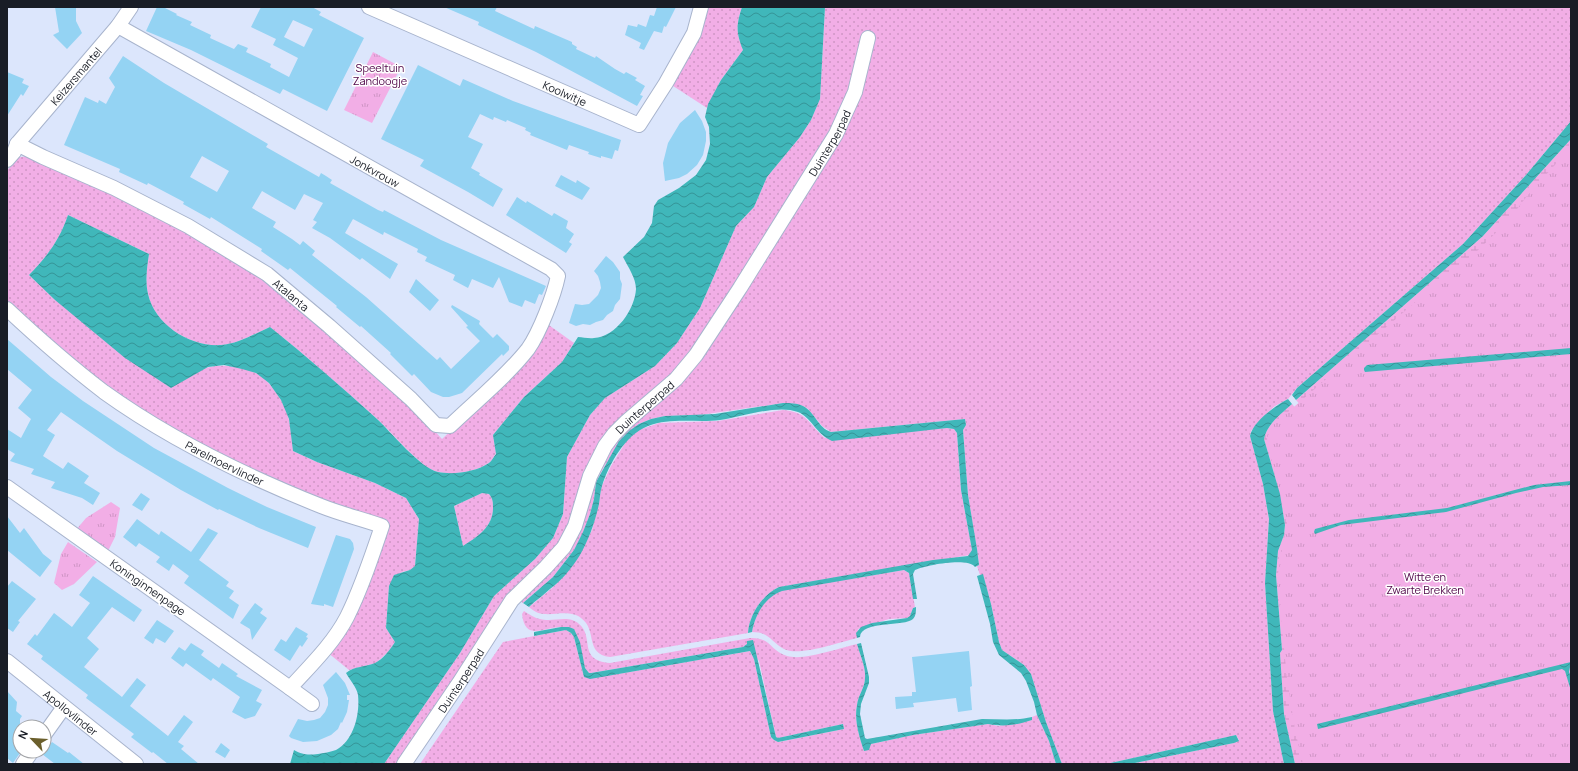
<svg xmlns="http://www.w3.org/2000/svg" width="1578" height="771" font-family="Manrope,sans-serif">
<defs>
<pattern id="grass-dots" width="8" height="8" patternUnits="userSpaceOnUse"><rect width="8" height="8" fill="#f2aee6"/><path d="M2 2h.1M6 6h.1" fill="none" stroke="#cf95c5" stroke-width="1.8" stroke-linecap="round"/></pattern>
<pattern id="wetland-marsh" width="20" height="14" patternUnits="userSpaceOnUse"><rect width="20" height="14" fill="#f2aee6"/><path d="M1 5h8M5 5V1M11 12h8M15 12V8" fill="none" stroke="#cf95c5"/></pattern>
<pattern id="park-tufts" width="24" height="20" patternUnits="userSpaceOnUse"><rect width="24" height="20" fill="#f2aee6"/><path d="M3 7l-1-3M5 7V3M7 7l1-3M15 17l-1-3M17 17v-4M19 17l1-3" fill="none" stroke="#cf95c5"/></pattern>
<pattern id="water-waves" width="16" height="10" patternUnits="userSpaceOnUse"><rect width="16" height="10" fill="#40b7ba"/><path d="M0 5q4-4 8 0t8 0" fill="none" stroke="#359497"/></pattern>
</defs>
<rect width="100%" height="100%" fill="#dce6fc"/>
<path fill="url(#grass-dots)" d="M704,7H742C736,25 736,32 743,50L721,80L707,108L670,84Z
M825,7H1571V121L1526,175L1463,244L1297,388L1288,399L1275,406L1264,416L1251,431L1250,436L1263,484L1269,519L1265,583L1273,711L1284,764H1130L1234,743L1239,740L1236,735L1106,764H1062L1046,722L1031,674L1024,665L1002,650L999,642L991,604L983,575H980L977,566L979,565L978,557L968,495L963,430L966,425L965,419L831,432L822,426L808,409L803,406L795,404L784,403L700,415L666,416L651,419L639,424L624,436L604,467L596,482L594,499L590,514L583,533L574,550L553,577L523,603L519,600V596C542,575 565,556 577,527C588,500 591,470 609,446C628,418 660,405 680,380C716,336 745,287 774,240C813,177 862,113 871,38H865C860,62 854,87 845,109C836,132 822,153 809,174C794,197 779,221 764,245C736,289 709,336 675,376C653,401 621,416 602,445C583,472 582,506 567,535C555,560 532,576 513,595L508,597L499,608L485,636L472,658L400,764H384L460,653L494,596L535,559L553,538L563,514L567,457L590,415L605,398L655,366L677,343L700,308L736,226L754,207L767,177L800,137L811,120L820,99Z
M27,156L160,216L246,267L311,312L420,415L442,439L508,378L546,323L574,343L562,362L524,397L493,435L496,453C494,456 492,461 489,463C476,472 453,475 438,472C421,469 391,431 377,419C342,387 306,356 270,327C254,334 238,344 221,345C190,347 155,325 148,294C145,281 147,267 149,254L68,215C60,239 47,257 29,275L55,300L193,375C198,372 204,368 210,367C224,364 242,367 256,373C270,380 286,404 289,420C291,430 292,441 293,451L317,462L375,483L406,498L419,519L415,566L410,570L402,572L389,586L386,628L395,642L389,651L376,663L349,670L327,652L346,628L377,525L316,501L228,463L102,387L7,303V171L16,158Z
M783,410C808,412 808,424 825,438L947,428L954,429L957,433L961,490L972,550L970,555L779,587C763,594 749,615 748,633L610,657C584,654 598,630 581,618C570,610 557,615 544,614C539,614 534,611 530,608L529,607L551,589L563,577L580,554L592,530L599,503L601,488L611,466L627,440L639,430L659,423L718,421Z
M482,493L489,494C493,499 493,502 493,508C493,527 477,537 463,546L454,506Z
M904,570L909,573L915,607L913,608L910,616L907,618L889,619L858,629L857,638C840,642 799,657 784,649C771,642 770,632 752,632C754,619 763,600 774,593C786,587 803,586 816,584C845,580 874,575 904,570Z
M524,611C529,614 534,618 540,619C553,623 568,614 579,624C595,637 577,660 610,663L750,638C771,637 770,651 787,656C804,661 839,648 857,644C860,655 866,667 865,678C865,688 858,695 857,705C854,720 859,736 864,751L871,744L913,735L988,724L999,726L1032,720V717L1037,715L1049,741L1056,764H420L503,642L566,630L571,633L574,637L584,677L624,673L750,651L754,659L771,737L774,740L779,742L844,729L843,724L778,738L776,737L759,661L747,644L743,647L591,673H589L585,668L574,629C570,629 566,627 561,627C544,627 525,642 522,614Z"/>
<path fill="url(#wetland-marsh)" d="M1571,139V165L1512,227L1303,408L1296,400L1483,236Z
M1292,404L1299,412L1294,497L1312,764H1295L1284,714L1280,653L1282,650L1276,575L1278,551L1284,535L1285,525L1280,494L1264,439C1267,424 1281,414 1292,404Z"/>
<path fill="url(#park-tufts)" d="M373,52L401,67L372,123L344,110Z
M1571,147V764H1303L1295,730L1287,678L1277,579L1287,522L1282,507L1267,439L1268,431L1273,425L1435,285L1477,251L1508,221L1527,196Z
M111,502L120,508L115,537L108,551L76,530L86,518Z
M68,542L97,562L74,584L62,590L54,583L61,554Z"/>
<path fill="url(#water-waves)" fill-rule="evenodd" d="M742,7H825L820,99L811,120L800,137L767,177L754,207L736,226L700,308L677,343L655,366L605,398L590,415L567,457L563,514L553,538L535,559L494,596L460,653L384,764H290L294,750C303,755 308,755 318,754C323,753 331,752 336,750C354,740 360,714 358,695C357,688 350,680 346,673C354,666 366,667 375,663C383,659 390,650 395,642L386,628L389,586L394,575L410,570L415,566L419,519L406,498L375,483L317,462L293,451L289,419L281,400L269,383L256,373L242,369L224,365L208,367L171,388L125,358L55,300L29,275C47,257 60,239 68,215L149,254C147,267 145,281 148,294C155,325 190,347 221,345C238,344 254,334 270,327C306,356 342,387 377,419C390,431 421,469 438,472C453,475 476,472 489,463C492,461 494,456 496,454L493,435L524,397L562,362L578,337C583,337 589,339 594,338C616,337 635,309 636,289C636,278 628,267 623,257L644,237L652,223L654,206L658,200L679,188L696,175L706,160L710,144L709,127L705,117L708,104L721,80L743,50C736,32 736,26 742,7ZM482,493L489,494C493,499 493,502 493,508C493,527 477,537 463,546L454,506Z
M1571,121V139L1483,236L1296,400L1292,395L1297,388L1463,244L1526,175Z
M1571,348V354L1365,372L1364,370V368L1367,365Z
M1288,399L1292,404C1281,414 1267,424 1264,439L1280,494L1285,525L1284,535L1278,551L1276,575L1282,650L1280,653L1284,714L1295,764H1284L1273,711L1265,583L1269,519L1263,484L1250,436C1253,421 1275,406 1288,399Z
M783,403C790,403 797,403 803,406C815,412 818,428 831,432L965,419L966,425L963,430L968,495L977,549L979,565L975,567C968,557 926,565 915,570L913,574L917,599H913L909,573L904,570L782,591C765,597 755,615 752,632L748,633C749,615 763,594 779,587L933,560L968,556L972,550L961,490L957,433L954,429L947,428L832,441C816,434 811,417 798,412C777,404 742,417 720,420C697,423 671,417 648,426C625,435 609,464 602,486C600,492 600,498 599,504C595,522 589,539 580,555C572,568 562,580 550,589C544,595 536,600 529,607L523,603L553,577L574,550L583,532L590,514L594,499L596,482L619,441L629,431L639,424L651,419L665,416L715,414Z
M1571,481V485L1543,487L1516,493L1446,512L1341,525L1315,534L1314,532L1315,529L1349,520L1447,508L1534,485Z
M983,574L991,604L999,642L1002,650L1024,665L1031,674L1046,722L1062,764H1056L1049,741L1037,715L1034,702L1026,681L1021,673L999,655L993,642L990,624L977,576Z
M916,607C916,611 916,616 913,619C905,627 861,620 860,637L857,638L856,633L861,627L872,623L907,618L910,616L913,608Z
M561,627H569L574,629L580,642L585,668L589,673H591L743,647L747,644V641L753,640L776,737L778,738L843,724L844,729L778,742L774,740L771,737L754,659L750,651L590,679L584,677L574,637L571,633L566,630L534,636V632Z
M861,643L869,677V683L861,704L860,714L865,738L867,739L982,719C999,719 1015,721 1032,717V720C1016,725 1005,727 988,724L913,735L871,744L869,750L864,751C859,736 854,720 857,705C858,695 865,688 865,678C866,667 860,655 857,644Z
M1571,662L1569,672L1571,677V691L1565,671L1562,669L1318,729L1317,724Z
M1236,735L1239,741L1234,743L1130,764H1106Z"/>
<path fill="#94d3f3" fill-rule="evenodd" d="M55,7H76V21L82,33L67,49L53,35L59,32Z
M157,7H163L177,14L176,15L192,22L190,25L211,35L210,38L234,49L238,44L248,48L246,52L271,64L270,67L289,77L298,58L273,45L276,39L251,27L261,7H312L321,12L319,15L364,38L327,111L283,89L280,94L191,50L146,31ZM293,20L313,29L304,47L284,37Z
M444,7H497L495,11L534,29L535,26L572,42V44L577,47L576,49L595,58L596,56L615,69L624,74L626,72L637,78L635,80L645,86L640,95L643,96L637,106L536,52L478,25L479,22Z
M657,7H676L666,27L664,26L662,33L654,31L644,50L639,48L641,43L625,35L628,25L637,27L638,24L646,27L650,15L654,16Z
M123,56L164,83L268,144L266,147L319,177L321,173L326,176L332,180L330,183L378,210L383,212L384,210L441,240L546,286L542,295L539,294L535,304L525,300L522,307L509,302L499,277L493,288L472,279L468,288L453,280L455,275L425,261L427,257L417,252L418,249L384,232L383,235L353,219L345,233L398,264L390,279L362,258L360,260L330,238L312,228L317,222L313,220L323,203L304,194L295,210L262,191L252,208L276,222L273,227L292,239L300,245L303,241L315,251L312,255L366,297L437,360L440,357L451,369L480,341L466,327L468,326L451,307L452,305L480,321L479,324L493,338L497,334L509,346V350L503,356L502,354L462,393L449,397H443L431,392L414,374L412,376L390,354L391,353L361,326L360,327L336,307L337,306L290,268L288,270L261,251L262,249L211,217L210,219L183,204L184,202L148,183L147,185L119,172L120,169L64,145L85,97L98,103L99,100L106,104L115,87L109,78ZM202,156L229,171L217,192L190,177Z
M418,65L460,86L463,79L513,101L621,140L618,151L615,150L612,159L601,156V158L588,154L589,152L569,145L567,150L530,135L531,133L525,130L526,128L507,120L506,122L494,117L493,120L480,114L468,137L483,144L471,168L480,173L479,175L503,189L493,207L468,192L420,166L424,160L381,139Z
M7,72L24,79L22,83L29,86L23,96L21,94L7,116Z
M695,110L702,121L706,132V141L703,155L697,165L687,174L679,178L665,181L663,163L668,143L680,123Z
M561,175L576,183L577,180L590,188L582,200L555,186Z
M517,197L526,203L527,201L552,216L554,213L568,221L566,228L574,234L569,242L572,244L566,253L506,215Z
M606,256L613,262L620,272V279L622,284L620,299L615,305L613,311L607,315L603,320L596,322L590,325L583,324L576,326L569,323L575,304L582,305L589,304L598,295L601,288L600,282L598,276L594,271Z
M416,279L439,300L430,311L409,292Z
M7,339L51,377L83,401L154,448L228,488L267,507L316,527L308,548L259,528L219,509L218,510L181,490L117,451L61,412L47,430L55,435L43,456L63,469L68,462L89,476L84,483L100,493L93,505L82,498L51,488L55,482L31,474L34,469L10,461L15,454L7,449V429L21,438L31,419L18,408L32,390L7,369Z
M141,493L150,499L142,511L132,505Z
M7,516L20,533L24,528L43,554L52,561L40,577L7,550Z
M137,519L159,535L161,531L191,552L208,528L218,533L199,560L229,582L226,586L234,591L229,598L239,605L233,619L184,583L189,576L173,564L169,571L156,562L160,557L139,543L136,547L123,537Z
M336,535L350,539L353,543L354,549L333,607L324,604V606L311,604Z
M93,576L142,610L134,622L112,607L87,638L99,649L84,667L122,697L137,678L146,685L130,706L168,736L184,715L193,722L178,742L184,746L181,749L199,764H168L153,752L152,753L131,737L134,734L86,698L88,695L41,659L43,656L27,644L35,634L37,636L54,613L72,627L90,603L79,595Z
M12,581L36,599L18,621L20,622L13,632L7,628V587Z
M255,603L263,609L260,613L267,618L252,640L250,629L240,623Z
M157,620L174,631L165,643L156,638L153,644L144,638Z
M296,627L308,634L306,637L308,638L302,647L300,645L290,661L274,650L281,639L286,642Z
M191,643L204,651L201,655L219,668L222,663L238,674L236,676L262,690L256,701L262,704L255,716L245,719L232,712L240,697L213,678L211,681L186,663L183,667L171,658L179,647L185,651Z
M969,651L972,686L970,687L972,710L958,712L956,698L913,703L914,707L896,709L895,697L912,696V692H916L912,657Z
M336,672L345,683L350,695H347V700H349L347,712L342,723L341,722L338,729L331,735L317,741L303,742L291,738L289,736L298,719L307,721L314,720L320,718L325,712L328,705V698L323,685Z
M7,691L17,702L16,711L22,716L20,719V753L13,763L7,758Z
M52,742L68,753L69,752L84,764H55L42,754Z
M221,743L230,750L225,758L215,752Z"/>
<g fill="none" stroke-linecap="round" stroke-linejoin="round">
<g stroke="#a8b4cd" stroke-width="16">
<g id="minor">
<path id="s1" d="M369,7L639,125L666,83L694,33L701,7"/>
<path id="s2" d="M17,144L43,157L114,188L188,226L267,274L329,326L411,399L436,425L450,426C476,401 506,377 528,349C540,332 554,295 558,276L551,269L118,26"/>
<path id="s3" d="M7,160L14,152L17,144L118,26L131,7"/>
<path id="s4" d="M7,309C38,338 70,366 104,392C168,438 248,477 321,506C341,514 362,519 382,526C372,556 361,589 347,617C333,644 310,666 290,688L7,487"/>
<path id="s5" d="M7,661L136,764"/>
<path d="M290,688L312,704"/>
<path d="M44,735L64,707"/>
<path d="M23,764L32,751"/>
<path id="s6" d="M404,764L459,683L512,600L546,567L564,547L575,526L590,476L605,446L614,434L627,421L676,379L696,355L740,288L836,134L855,92L868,38"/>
</g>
</g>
<use href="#minor" stroke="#fff" stroke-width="14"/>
</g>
<g text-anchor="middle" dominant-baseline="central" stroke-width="3" stroke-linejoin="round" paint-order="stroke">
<g font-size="11" fill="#500649" stroke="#fff">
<text x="380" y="67">Speeltuin<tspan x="380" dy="13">Zandoogje</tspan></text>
<text x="1425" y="576">Witte en<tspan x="1425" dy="13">Zwarte Brekken</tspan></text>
</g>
<g font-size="11" fill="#191d26" stroke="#fff">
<text stroke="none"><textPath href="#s3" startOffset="109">Keizersmantel</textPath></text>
<text stroke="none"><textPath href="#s1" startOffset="214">Koolwitje</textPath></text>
<text stroke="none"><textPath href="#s6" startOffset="760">Duinterperpad</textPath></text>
<text transform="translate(375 171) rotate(29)">Jonkvrouw</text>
<text stroke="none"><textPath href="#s2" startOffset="314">Atalanta</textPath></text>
<text stroke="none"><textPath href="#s6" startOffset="436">Duinterperpad</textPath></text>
<text stroke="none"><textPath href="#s4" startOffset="268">Parelmoervlinder</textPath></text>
<text transform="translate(148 587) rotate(35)">Koninginnenpage</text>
<text stroke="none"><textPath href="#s6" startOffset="101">Duinterperpad</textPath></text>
<text stroke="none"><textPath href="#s5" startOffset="82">Apollovlinder</textPath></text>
</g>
</g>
<rect width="1578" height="771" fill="none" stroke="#191d26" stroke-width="16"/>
<g transform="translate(32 739) rotate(295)"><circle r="19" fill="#ffffff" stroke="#a3a5a8"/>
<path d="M0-3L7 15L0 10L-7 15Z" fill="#6b5f2c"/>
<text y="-6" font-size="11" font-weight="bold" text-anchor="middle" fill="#191d26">N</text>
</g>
</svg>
